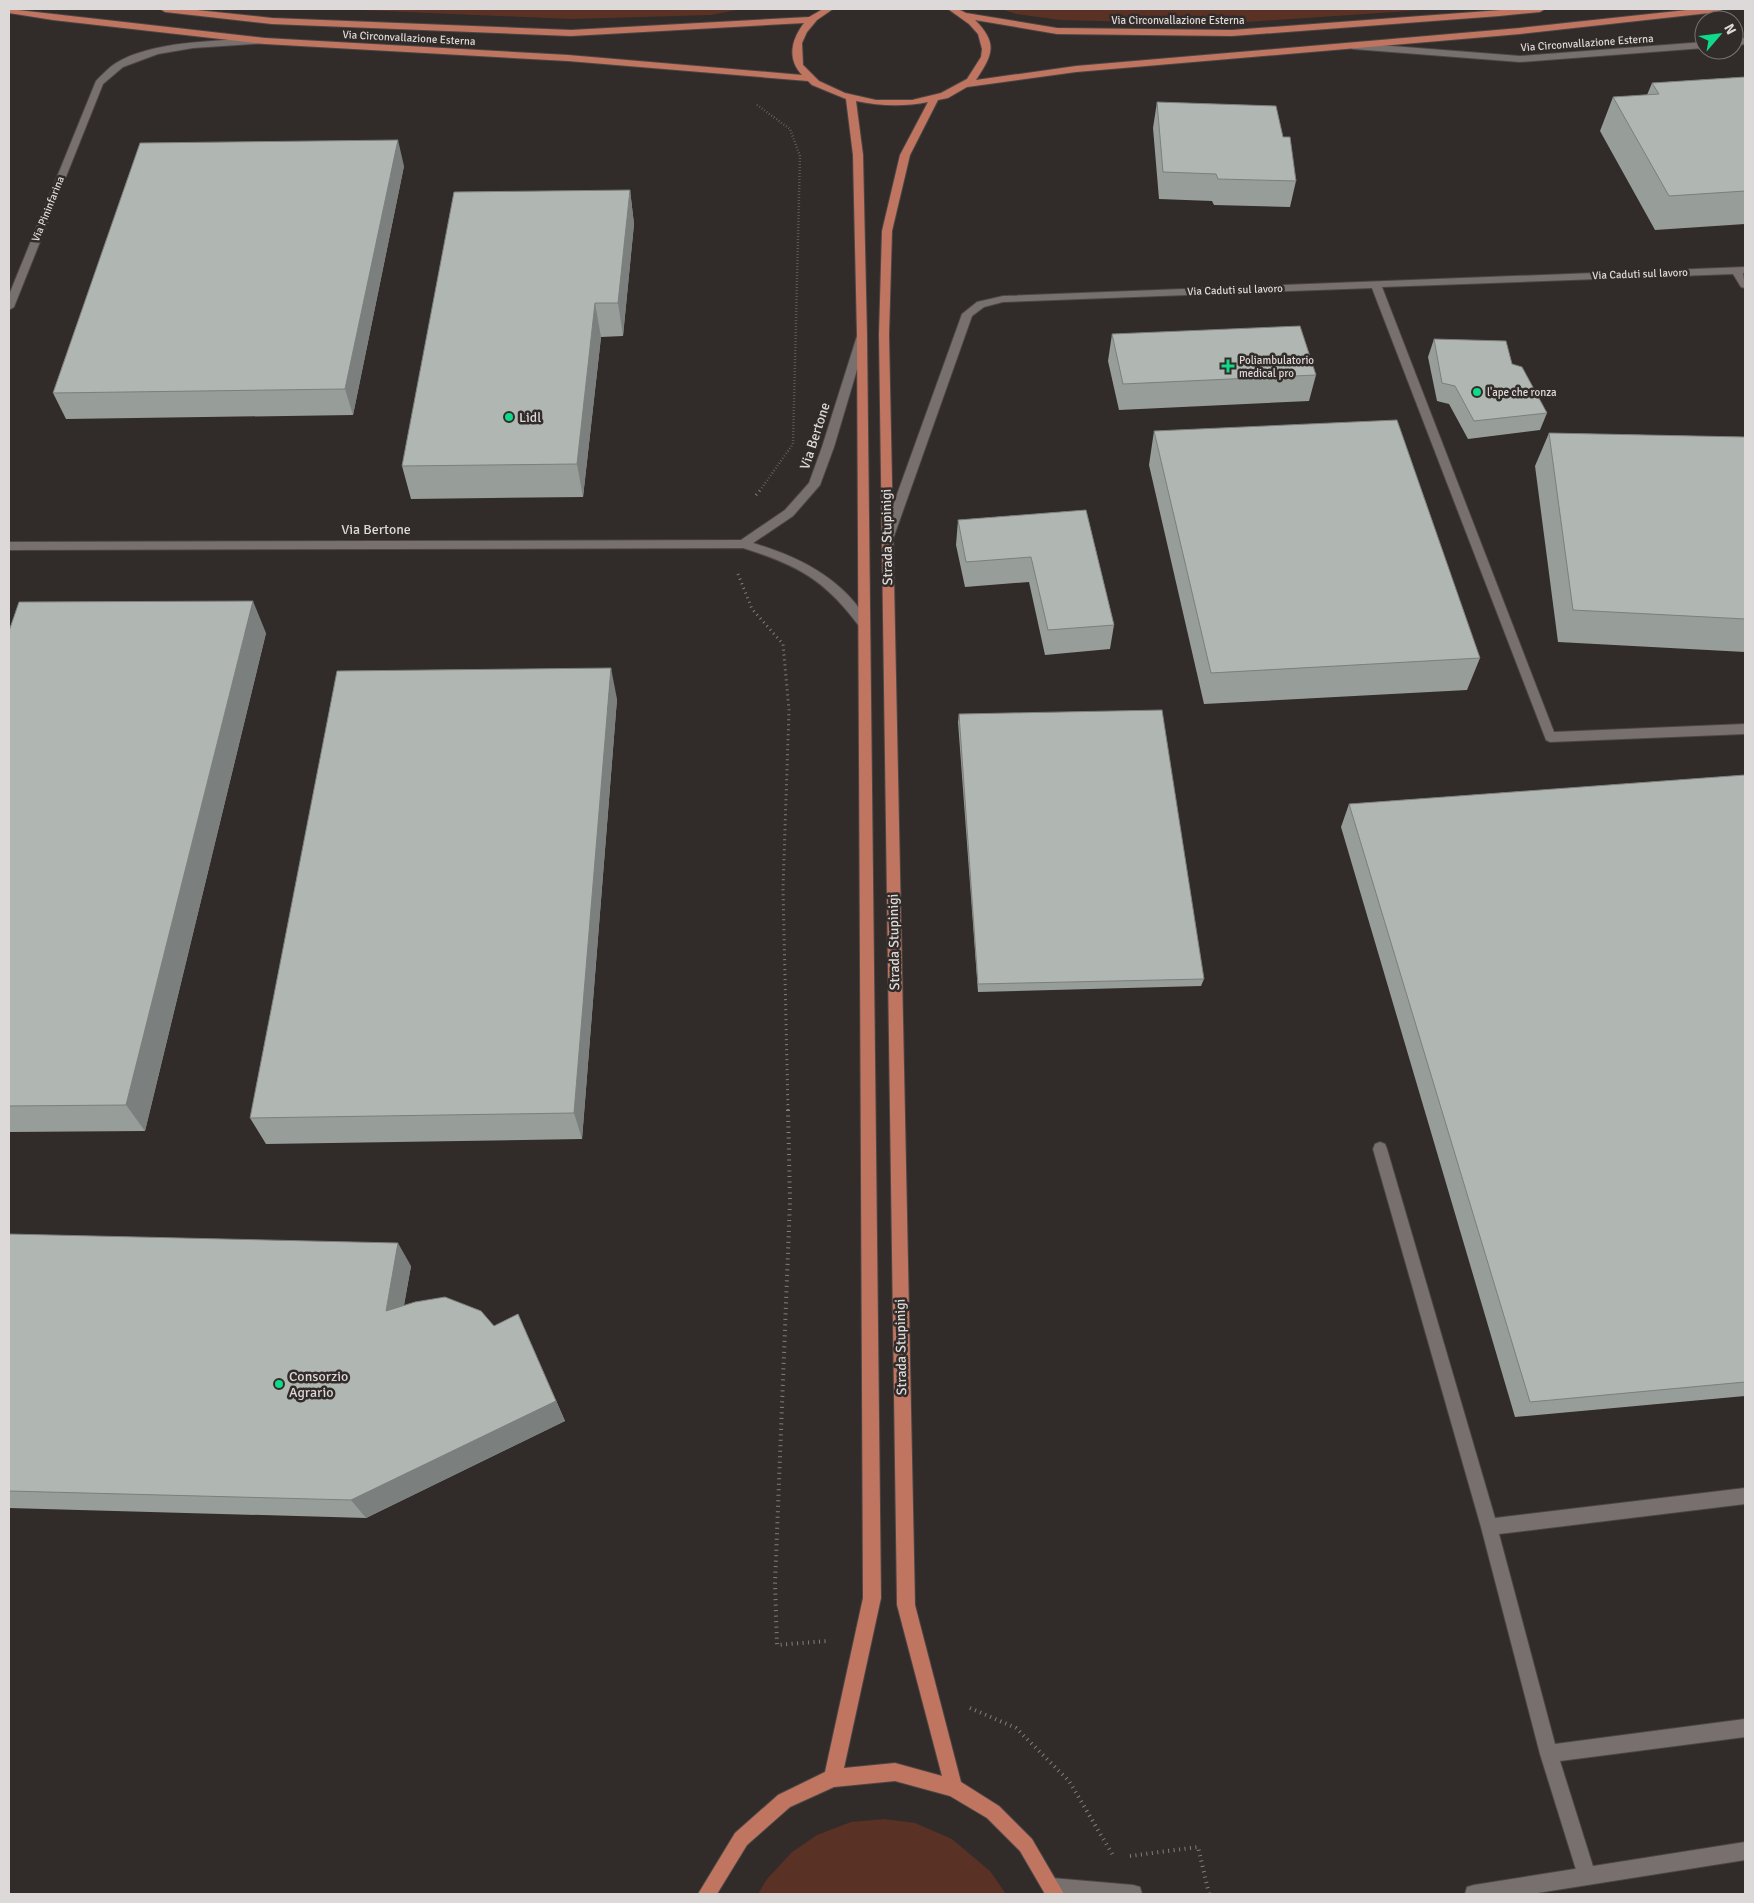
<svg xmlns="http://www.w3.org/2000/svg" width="1754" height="1903" font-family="Signika,sans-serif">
<rect width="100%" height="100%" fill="#312b29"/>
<path fill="#5a3125" d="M338,9H742L711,15L571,19Z
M1001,9H1437L1219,24L1060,20L1016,14Z
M884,1819L915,1823L952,1839L990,1871L1006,1894H758L767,1879L792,1852L817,1835L851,1822Z"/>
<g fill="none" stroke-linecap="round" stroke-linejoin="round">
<g stroke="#4b4645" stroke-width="2">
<path id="service" d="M1380,1142L1385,1144L1387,1149L1495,1518L1745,1488V1504L1499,1534L1555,1744L1745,1719V1737L1560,1761L1596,1876L1594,1883L1587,1885L1580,1883L1578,1876L1540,1754L1481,1527L1373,1149L1375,1144Z"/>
</g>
<g stroke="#4b4645" stroke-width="2">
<path id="minor" d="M265,38L268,39V43L193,48L158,54L123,67L103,84L14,307L9,310V295L96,81C102,75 108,68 116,63C154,40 222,41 265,38Z
M1745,38V44L1734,46V40Z
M1704,42V48L1520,62L1353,49L1348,46L1353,43L1520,56Z
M1745,267V273H1743L1745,288L1741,287L1733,274L1382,287L1554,732L1745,724V734L1550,742L1546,740L1372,288L1003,302L984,307L972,316L893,539L887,543L881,539L962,314L977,302L1003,296Z
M862,333L867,336L834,447L820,485L793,516L753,543C800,557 844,579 869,623L863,627L859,626C825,580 797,565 743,548L9,550V542L741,540L785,510L809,483L822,447L857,336Z
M1745,1842V1860L1531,1894H1465L1467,1887L1474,1885Z
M1052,1878L1133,1885L1140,1887L1142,1894H1047L1043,1887L1045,1880Z"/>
</g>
<g stroke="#4b4645" stroke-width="2">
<path id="primary" d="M9,9L265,38L568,55L802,75C787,59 791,40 804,23L571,36L272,24L165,12L160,9H187L272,18L571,30L809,17L823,9H833L817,20L807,32L802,43L803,65L819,81L845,93L876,100H912L941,93L967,79L981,57L982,49L978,34L969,24L948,9H958L966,13L1057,28L1232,30L1515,9H1545L1540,12L1499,16L1232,36L1057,34L975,20C999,44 992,55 976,80L1076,66L1520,28L1696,9H1723L1718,12L1520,34L1076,72L967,87L948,98L938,100L910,155L892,231L889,335L915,1605L961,1782L999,1806L1032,1839L1064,1894H1045L1020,1851L987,1818L950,1796L895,1781L834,1787L790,1807L747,1845L717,1894H698L735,1833L778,1795L825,1772L863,1598L857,336L853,155L846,99L812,85L808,81L568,61L265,44L53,20L9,13ZM856,101C880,106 904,107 928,102L900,155L882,231L879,335L897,1605L942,1776L895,1763L844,1768L881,1598L867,336L863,155Z"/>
</g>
<path stroke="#847f7e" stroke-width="2.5" stroke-dasharray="0.5 2.5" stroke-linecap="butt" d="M757,105L790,129L800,156L793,444L761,489"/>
<path stroke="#847f7e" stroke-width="3" stroke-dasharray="1 4" stroke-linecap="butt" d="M756,495L762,488
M738,574L752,609L783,644L789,710L783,888L788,1111"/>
<path stroke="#847f7e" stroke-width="4" stroke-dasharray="1 4.5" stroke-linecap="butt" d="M788,1110L790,1201L775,1584L777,1645L827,1641
M970,1708L1016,1728L1069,1781L1114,1857
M1130,1856L1198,1847L1209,1894"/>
<use href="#service" fill="#77706e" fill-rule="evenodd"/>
<use href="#minor" fill="#77706e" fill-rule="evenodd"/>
<use href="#primary" fill="#c07560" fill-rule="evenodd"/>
</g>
<path fill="#979d99" d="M1745,77V224L1655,230L1600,131L1613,97L1647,95L1652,83Z
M1157,102L1283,137L1296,181L1290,207L1214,205L1212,201L1159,199L1153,128Z
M404,166L353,415L66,419L53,393Z
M630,190L634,224L623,336L601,337L583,497L411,499L402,466Z
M1112,334L1316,375L1309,401L1119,410L1108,361Z
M1434,339L1512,364L1547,413L1540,430L1468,439L1449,404L1437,401L1428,357Z
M1154,431L1480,658L1467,690L1204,704L1149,465Z
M1549,433L1745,437V652L1558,642L1535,466Z
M1086,510L1114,625L1110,649L1045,655L1029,582L965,587L956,545L958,520Z
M9,631L266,633L145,1131L9,1132Z
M617,699L582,1139L266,1144L250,1118Z
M959,714L1204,979L1201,986L978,992L958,722Z
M1745,775V1396L1515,1417L1341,827L1349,804Z
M9,1234L411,1266L404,1305L494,1326L518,1314L565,1421L366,1518L9,1508Z"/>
<path fill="#7b7f7d" d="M398,140L404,166L353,415L345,389Z
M630,190L634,224L623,336L618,303Z
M595,303L601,337L583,497L577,464Z
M253,601L266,633L145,1131L126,1105Z
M611,668L617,699L582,1139L574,1113Z
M398,1243L411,1266L399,1333L386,1311Z
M518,1314L565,1421L366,1518L351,1500Z"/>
<path fill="#b0b6b2" stroke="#7b7f7d" d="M1745,77V191L1669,196L1613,97L1659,94L1652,83Z
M1157,102L1276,106L1283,137H1290L1296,181L1218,179L1216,174L1163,172Z
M398,140L345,389L53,393L140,143Z
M630,190L618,303H595L577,464L402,466L454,192Z
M1300,326L1316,375L1123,384L1112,334Z
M1434,339L1506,341L1512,364L1522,367L1547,413L1474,421L1455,386L1442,383Z
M1397,420L1480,658L1211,673L1154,431Z
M1549,433L1745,437V619L1573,610Z
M1086,510L1114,625L1048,630L1031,557L966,562L958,520Z
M253,601L126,1105L9,1106V631L19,602Z
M611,668L574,1113L250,1118L337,671Z
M1162,710L1204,979L978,984L959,714Z
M1745,775V1382L1530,1402L1349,804Z
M9,1234L398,1243L386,1311L415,1302L445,1297L481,1311L494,1326L518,1314L556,1401L351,1500L9,1491Z"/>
<g fill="#10d98a" stroke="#312b29" stroke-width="2">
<path d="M1225.5 358.5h5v5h5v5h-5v5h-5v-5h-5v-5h5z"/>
<circle cx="1477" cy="392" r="5"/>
<circle cx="509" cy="417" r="5"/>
<circle cx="279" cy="1384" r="5"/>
</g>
<g text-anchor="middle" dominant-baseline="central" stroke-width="5" stroke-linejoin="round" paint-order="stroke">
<g font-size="11" fill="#ddd9d8" stroke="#312b29">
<text x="1178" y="20">Via Circonvallazione Esterna</text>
<text transform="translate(409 38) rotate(3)">Via Circonvallazione Esterna</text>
<text transform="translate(1587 43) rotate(-4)">Via Circonvallazione Esterna</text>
<text transform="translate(48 209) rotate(-68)">Via Pininfarina</text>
<text transform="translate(1640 274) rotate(-2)">Via Caduti sul lavoro</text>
<text transform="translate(1235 290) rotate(-2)">Via Caduti sul lavoro</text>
</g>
<g font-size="11" fill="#ddd9d8" stroke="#312b29" text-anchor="start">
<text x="1239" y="360">Poliambulatorio<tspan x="1239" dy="13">medical pro</tspan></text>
<text x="1487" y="392">l'ape che ronza</text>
</g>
<g font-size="14" fill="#ddd9d8" stroke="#312b29" text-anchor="start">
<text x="519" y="417">Lidl</text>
<text x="289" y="1376">Consorzio<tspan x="289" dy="16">Agrario</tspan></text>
</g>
<g font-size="14" fill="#ddd9d8" stroke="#312b29">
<text transform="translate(815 436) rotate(-72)">Via Bertone</text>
<text x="376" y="529">Via Bertone</text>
<text transform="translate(887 537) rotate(-91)">Strada Stupinigi</text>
<text transform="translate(894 942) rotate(-91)">Strada Stupinigi</text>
<text transform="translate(901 1347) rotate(-91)">Strada Stupinigi</text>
</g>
</g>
<rect width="1754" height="1903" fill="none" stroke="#ddd9d8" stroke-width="20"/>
<g transform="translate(1719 35) rotate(62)"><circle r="24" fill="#312b29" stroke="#76716f"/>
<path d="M0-4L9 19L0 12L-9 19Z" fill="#10d98a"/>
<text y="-8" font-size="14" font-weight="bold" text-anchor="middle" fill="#ddd9d8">N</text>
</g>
</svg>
